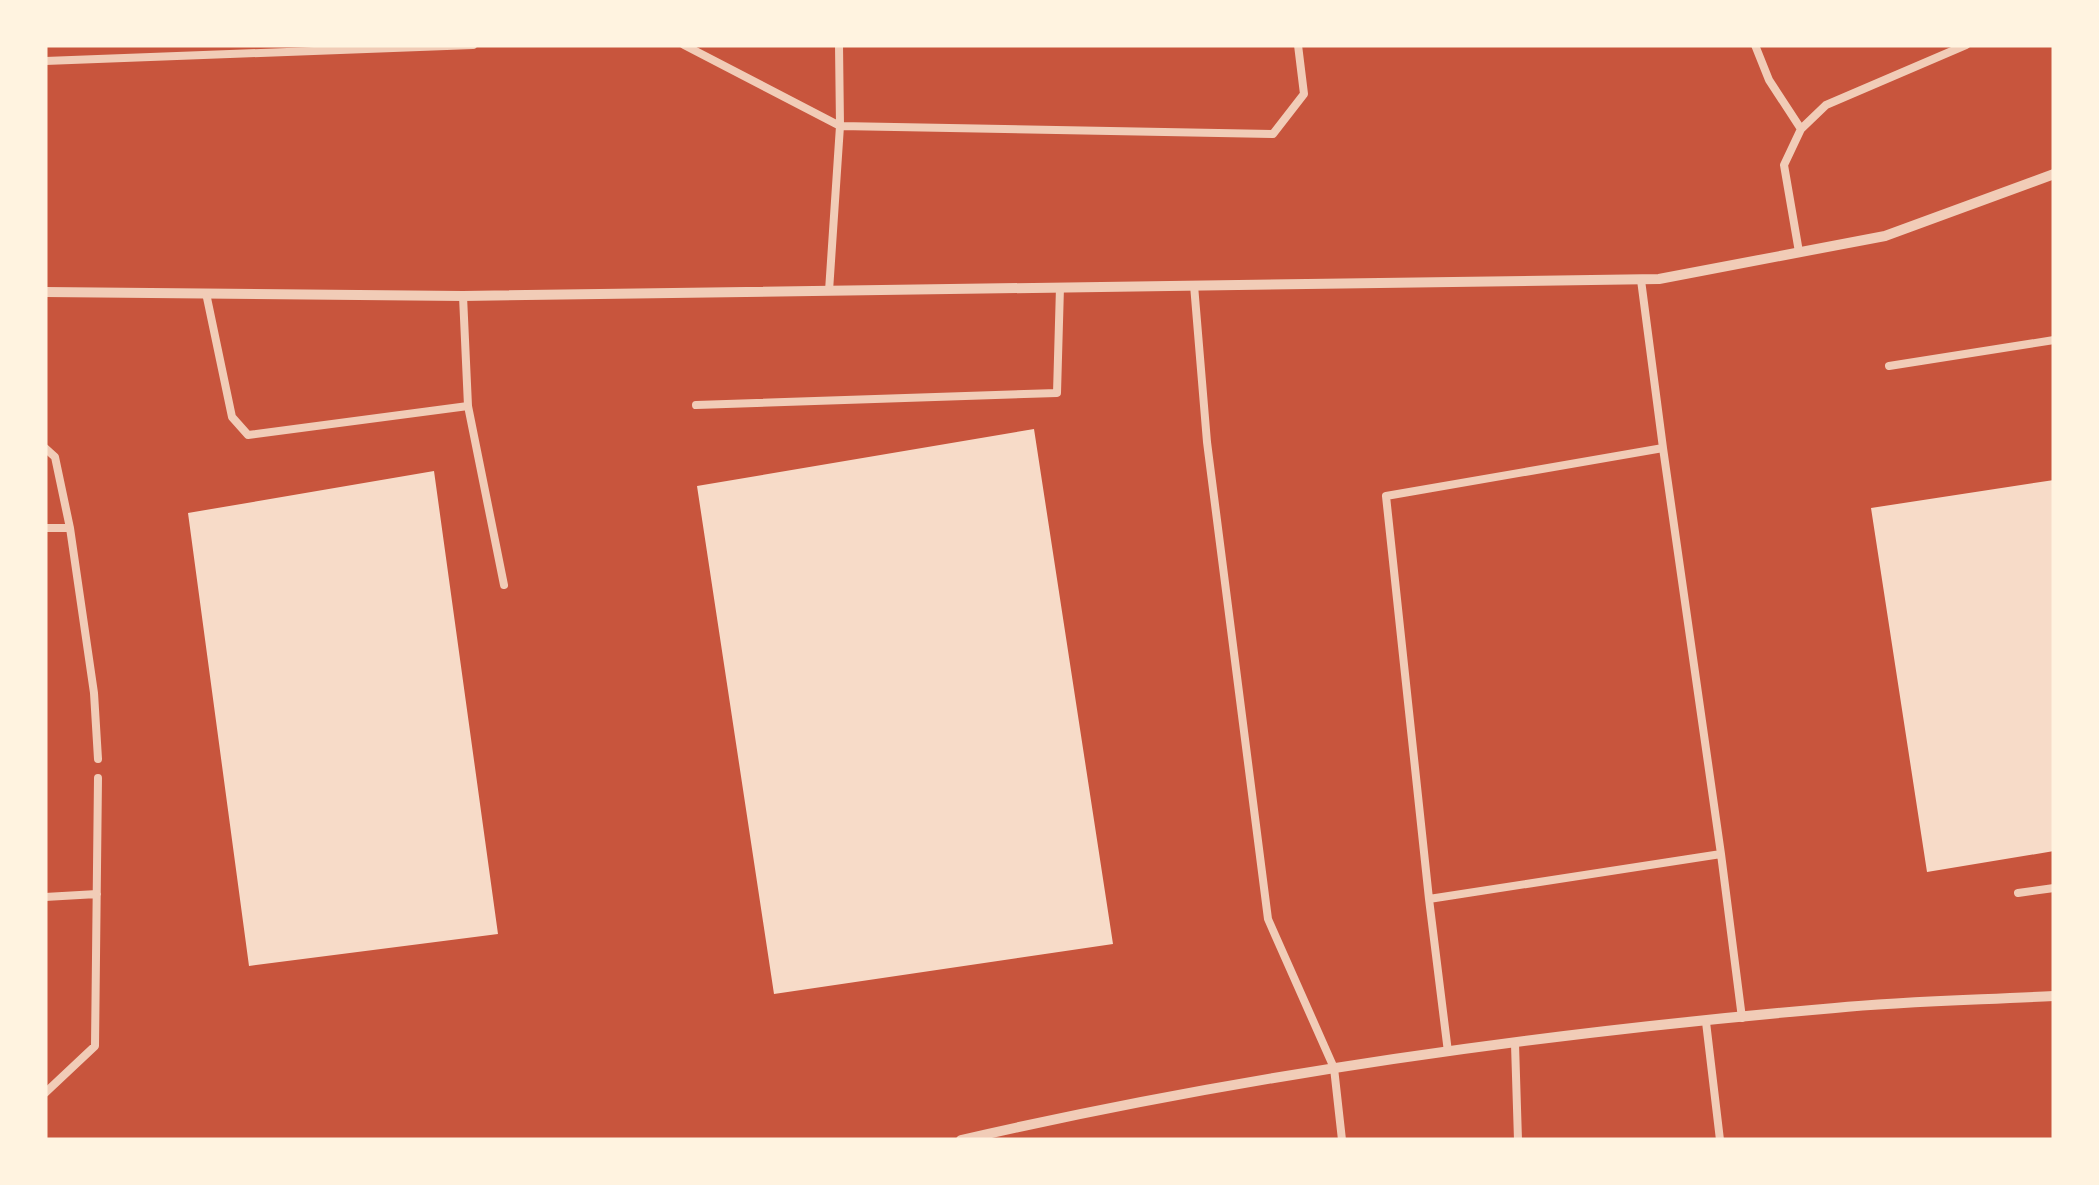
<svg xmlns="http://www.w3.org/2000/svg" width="2099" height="1185" font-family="'Sofia Sans Condensed',sans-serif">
<rect width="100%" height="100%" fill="#c8553d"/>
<path fill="#f7dbc8" d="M1034,429L1113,944L774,994L697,486Z
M434,471L498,934L249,966L188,513Z
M2054,480V851L1927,872L1871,508Z"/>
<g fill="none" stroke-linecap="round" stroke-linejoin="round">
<path stroke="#f1ccb7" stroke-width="8" d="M684,45L840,126L839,45
M1755,45L1769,80L1801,129
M45,61L473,45
M1799,252L1784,165L1801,129L1826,105L1966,45
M1641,280L1663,448
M1194,285L1207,442L1268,919L1334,1068L1342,1140
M829,291L840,126L1273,134L1304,94L1298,45
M206,293L232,417L248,435L468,406
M463,296L468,406L504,585
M1889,366L2054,340
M696,405L1057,393L1060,287
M45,448L55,457L70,528L94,693L98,759
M45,528H70
M2018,893L2054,888
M45,897L97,894
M1429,899L1386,496L1663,448L1721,854
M1706,1022L1720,1140
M1515,1044L1518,1140
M1448,1052L1429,899L1721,854L1742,1018
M45,1093L95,1046L98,778"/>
<path stroke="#f1ccb7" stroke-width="10" d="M45,292L463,296L1659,279L1885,236L2054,174
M961,1140C1248,1074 1542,1033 1835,1008C1908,1001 1981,1000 2054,996"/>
</g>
<rect width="2099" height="1185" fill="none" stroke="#fff3e0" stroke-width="95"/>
</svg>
